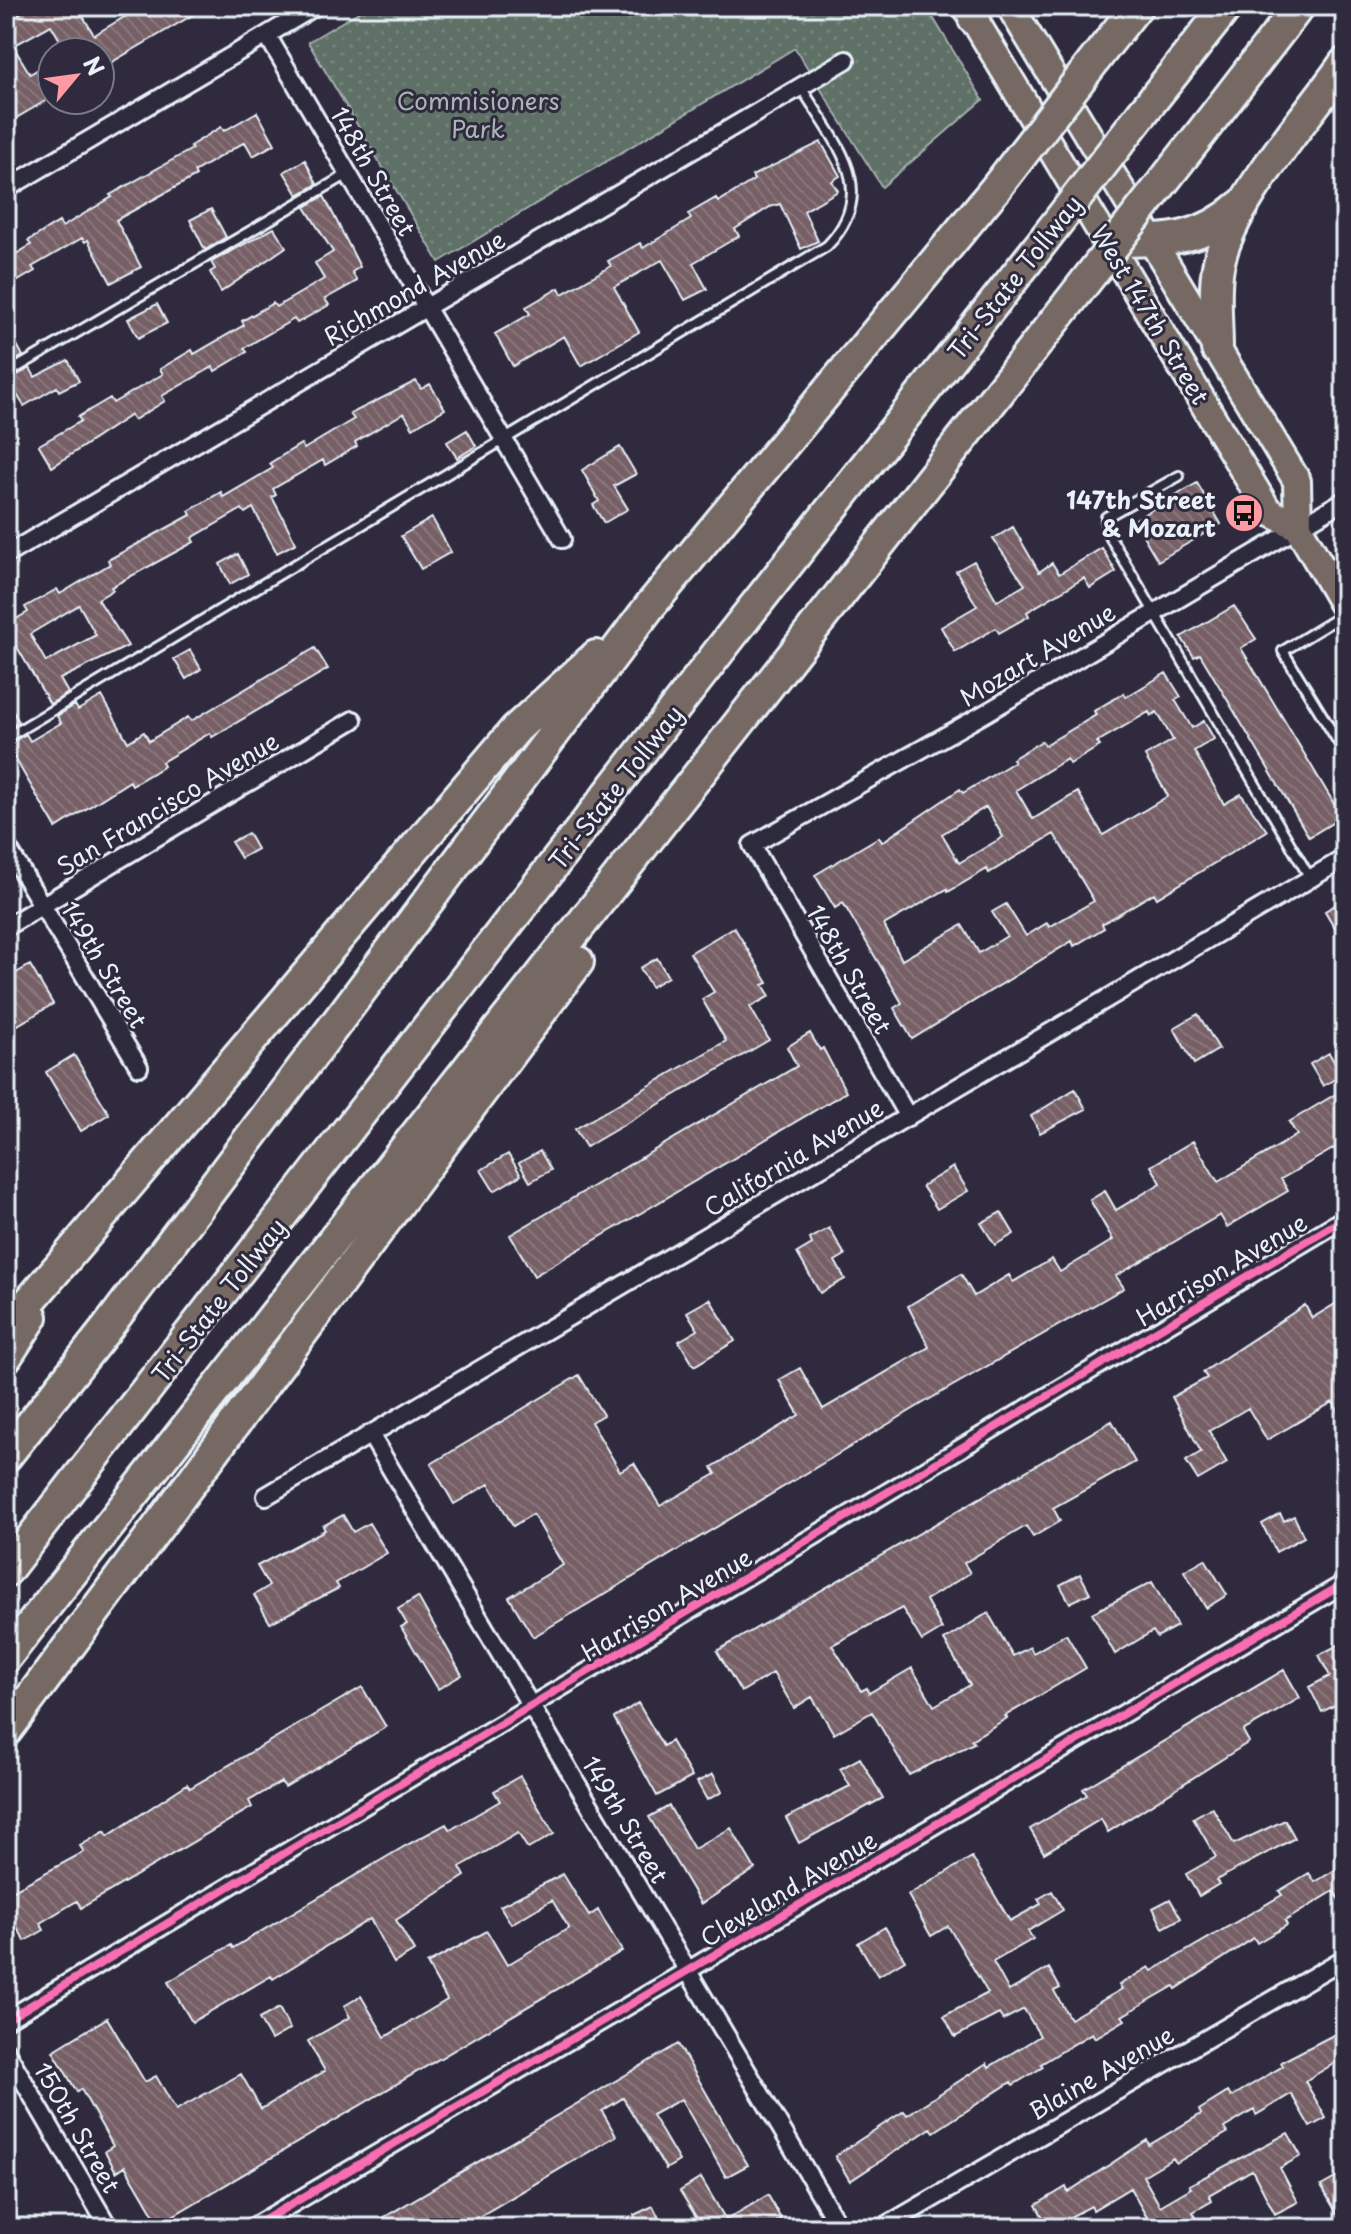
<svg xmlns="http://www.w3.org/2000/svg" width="1351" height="2234" font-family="'Playpen Sans',sans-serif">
<defs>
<pattern id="park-dots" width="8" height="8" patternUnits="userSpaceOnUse" patternTransform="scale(2)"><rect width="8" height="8" fill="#5f6f66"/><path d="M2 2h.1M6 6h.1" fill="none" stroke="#76847d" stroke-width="1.8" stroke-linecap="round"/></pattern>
<pattern id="building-back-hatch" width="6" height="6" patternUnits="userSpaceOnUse" patternTransform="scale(2)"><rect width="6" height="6" fill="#765f65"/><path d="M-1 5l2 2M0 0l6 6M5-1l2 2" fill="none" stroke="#8a767c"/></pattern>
</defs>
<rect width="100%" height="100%" fill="#2f2a3d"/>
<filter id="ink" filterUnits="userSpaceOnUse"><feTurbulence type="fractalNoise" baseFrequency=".0125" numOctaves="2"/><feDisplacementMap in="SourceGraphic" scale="16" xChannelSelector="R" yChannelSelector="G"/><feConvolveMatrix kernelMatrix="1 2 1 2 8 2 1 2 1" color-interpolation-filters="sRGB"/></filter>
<g filter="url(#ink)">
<path fill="url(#park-dots)" stroke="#a4b0af" stroke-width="2" d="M369,6H926L983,100L882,187L795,48L439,262L308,42Z"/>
<path fill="url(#building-back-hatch)" stroke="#e8f1f8" stroke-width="2" fill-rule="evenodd" d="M33,6H77L94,35L143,6H208L100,69V52H67L51,25L13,46L30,74L52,61V97L6,124V22Z
M257,112L275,144L253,156L245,142L194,172L196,176L116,220L141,267L111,283L88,240L85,242L82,238L32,267L35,271L6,288V260L31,245L28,241L59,222L62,227L112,197L110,195L192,149L190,146L221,127L224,131Z
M821,142L840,176L832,181L838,191L804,211L818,241L801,249L780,204L770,207L735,229L739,236L693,263L707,289L685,300L662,260L614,287L639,332L581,366L564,336L513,366L495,334L530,314L526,307L559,288L562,294L611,266L608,261L640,243L643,248L691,219L688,214L716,198L718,202L754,180L752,176Z
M305,160L317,184L298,195L284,172Z
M324,196L360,267L352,272L357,281L325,299L329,305L297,323L294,319L244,348L247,352L215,371L213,367L162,396L165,401L134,420L131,415L52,467L39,445L81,421L78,417L110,398L113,403L163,374L160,369L192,350L194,354L244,325L242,321L273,303L276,307L324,279L315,263L333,252L305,207Z
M211,209L226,237L205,250L190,220Z
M274,228L286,247L221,292L210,272L215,269L211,262Z
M157,304L167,323L138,338L128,319Z
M6,324L23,356L6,366Z
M68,360L79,381L59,391L57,387L24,406L8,380L30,368L35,377Z
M416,381L421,389L430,384L445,409L413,428L404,413L355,442L357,446L325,465L323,460L273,489L276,495L272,497L296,543L277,553L253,508L245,513L242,509L192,538L194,542L111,587L113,590L98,599L128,646L60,679L68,693L50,704L17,647L6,654V625L28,612L25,607L57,589L60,594L110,564L108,560L191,515L189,511L221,492L223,497L273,468L270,463L301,444L304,449L354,419L350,414ZM79,605L96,635L46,662L30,634Z
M467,430L476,446L457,458L447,442Z
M620,447L636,474L614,486L628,509L604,523L593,505L599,501L582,470Z
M1197,483L1221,524L1158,561L1134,520Z
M432,518L451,552L421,569L401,536Z
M1013,527L1039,572L1052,563L1059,574L1102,548L1116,572L1090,588L1084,578L1027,612L1029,616L999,633L996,628L955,652L941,627L977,606L956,571L974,561L997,601L1025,585L993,539Z
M238,554L248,574L230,584L220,564Z
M1234,606L1256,639L1241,648L1342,817L1309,837L1200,654L1194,657L1181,637Z
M315,648L328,669L212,737L210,733L162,762L164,766L132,785L130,781L56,828L7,745L26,734L30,741L61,723L57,716L75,705L78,710L102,696L128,742L144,732L149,741L188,717L191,721Z
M190,650L201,669L186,679L174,659Z
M1166,673L1181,697L1175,700L1192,728L1204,721L1214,739L1194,751L1224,804L1241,794L1267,831L1157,898L1154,893L1102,924L1104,928L1074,946L1072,941L912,1039L894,1008L902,1003L880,965L843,903L835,908L815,875L879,837L882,842L960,789L963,793L1014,762L1012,759L1042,741L1045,745L1096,715L1094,711L1124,693L1126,697ZM1149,712L1151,716L1157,712L1173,740L1145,756L1168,796L1103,835L1078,792L1033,819L1016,790L1067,759L1070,764L1100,746L1097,742ZM986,807L1003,837L959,863L942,834ZM1054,834L1094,901L1049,927L1047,923L1026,936L1006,904L992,912L1007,936L979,953L962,925L902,960L884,925L947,889L948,892L987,869L989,873Z
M6,699L19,722L6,730Z
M248,833L257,849L241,858L231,842Z
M1345,899V945L1325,911Z
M734,927L768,983L763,985L770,996L750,1007L769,1040L586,1147L575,1129L726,1041L702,999L714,992L690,953Z
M657,958L668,977L651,987L640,968Z
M30,965L53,1004L6,1032V979Z
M1198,1014L1219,1049L1194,1064L1174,1028Z
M810,1033L820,1050L823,1048L846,1092L534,1276L510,1235L797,1066L787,1047Z
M1329,1053L1342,1075L1323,1086L1310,1064Z
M74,1055L109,1114L81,1131L46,1072Z
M1075,1089L1086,1109L1040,1133L1031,1116Z
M1339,1092L1345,1102V1142L1281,1179L1288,1191L1227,1227L1220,1215L1116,1276L1124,1288L935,1396L533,1637L509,1597L563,1565L533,1514L513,1526L489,1484L454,1504L431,1464L579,1375L603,1415L591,1422L620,1471L634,1463L660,1506L716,1474L712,1467L799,1415L779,1380L800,1368L823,1409L929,1347L908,1306L961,1274L974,1296L1009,1275L1013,1282L1052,1259L1060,1272L1113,1240L1090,1200L1105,1191L1116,1210L1161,1183L1151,1166L1193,1141L1218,1182L1297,1135L1289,1122Z
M540,1151L551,1170L530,1182L519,1163Z
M508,1154L521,1175L494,1191L481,1170Z
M953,1167L968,1191L937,1209L922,1186Z
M1001,1212L1014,1234L995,1245L981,1223Z
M829,1228L845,1255L835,1261L845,1279L820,1293L797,1253L812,1244L810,1239Z
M1345,1298V1425L1333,1402L1267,1440L1248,1408L1209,1431L1227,1463L1198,1480L1186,1461L1201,1452L1172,1397L1207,1378L1203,1372L1305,1305L1312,1318Z
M710,1299L735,1341L694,1366L679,1341L698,1330L687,1312Z
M1112,1421L1135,1462L1053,1508L1060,1521L1033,1537L1026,1526L964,1563L970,1573L926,1600L942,1629L922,1641L902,1608L832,1645L861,1691L867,1688L869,1693L912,1668L934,1706L970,1685L944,1640L988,1613L1013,1656L1030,1647L1033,1653L1066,1634L1086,1668L1005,1716L1007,1718L971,1740L974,1743L909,1775L872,1712L834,1734L812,1697L794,1708L773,1673L741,1692L717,1651Z
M1280,1514L1284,1521L1294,1516L1304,1537L1276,1552L1262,1524Z
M343,1515L353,1532L369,1523L387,1553L336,1583L339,1588L270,1623L254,1595L269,1586L257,1566L325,1530L323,1526Z
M1205,1559L1227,1595L1206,1608L1184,1571Z
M1080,1574L1090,1593L1070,1603L1060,1585Z
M1152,1582L1177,1626L1157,1637L1153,1631L1115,1654L1092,1613Z
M418,1597L462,1675L438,1689L401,1627L407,1624L398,1609Z
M1340,1644L1345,1653V1704L1343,1701L1322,1712L1309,1687L1330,1676L1319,1655Z
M1284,1670L1300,1698L1243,1731L1249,1742L1108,1832L1101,1819L1044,1853L1030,1829L1087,1795L1083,1789Z
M362,1687L386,1727L285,1787L281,1782L249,1801L252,1807L81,1908L77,1901L40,1923L44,1930L25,1941L6,1908V1894L84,1852L80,1846L105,1831L108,1836L187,1784L190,1788Z
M638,1703L663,1746L671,1741L692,1777L657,1796L614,1718Z
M860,1758L883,1798L799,1843L786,1818L850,1786L840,1769Z
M713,1774L722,1792L707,1800L697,1782Z
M520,1776L554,1834L528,1849L518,1833L460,1867L465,1876L396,1920L414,1951L394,1963L370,1919L273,1979L271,1976L192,2022L168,1982L231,1945L233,1948L405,1846L446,1824L450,1830L500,1801L494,1791Z
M669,1806L694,1849L731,1828L755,1869L701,1904L649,1817Z
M1212,1807L1234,1844L1285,1820L1295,1838L1216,1880L1219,1884L1199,1896L1186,1874L1216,1857L1193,1818Z
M972,1857L1010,1921L1041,1904L1038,1899L1052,1891L1063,1910L1028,1931L1033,1939L993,1962L1009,1991L1049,1968L1060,1988L1054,1991L1070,2019L1122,1989L1119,1985L1149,1967L1152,1971L1282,1895L1279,1891L1309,1873L1315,1882L1345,1864V1910L1334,1891L1285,1921L1287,1925L1257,1943L1254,1938L1176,1989L1174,1986L1122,2016L1125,2020L1095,2038L1092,2033L1041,2064L1043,2067L1013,2085L1011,2082L934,2132L931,2128L850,2181L835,2156L904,2111L907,2115L987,2063L989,2067L1040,2036L1024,2009L1003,2020L999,2014L955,2037L944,2016L988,1993L948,1926L931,1936L908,1895Z
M563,1874L589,1916L598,1910L622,1951L159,2224L125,2166L116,2172L105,2151L113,2146L81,2089L77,2092L53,2051L107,2018L145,2082L156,2076L176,2110L241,2074L261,2109L325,2071L308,2041L350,2017L344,2006L361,1996L385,2037L447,2000L427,1964L487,1931L507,1965L569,1928L552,1900L511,1924L500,1906Z
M1170,1899L1181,1918L1163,1928L1153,1908Z
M885,1927L905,1960L878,1976L858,1943Z
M279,2008L290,2029L271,2040L259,2019Z
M1345,2029V2057L1305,2081L1326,2118L1310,2127L1291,2094L1256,2115L1254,2110L1224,2128L1227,2133L1176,2163L1173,2158L1143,2176L1160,2206L1191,2188L1189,2185L1288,2133L1301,2156L1280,2168L1298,2202L1275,2214L1252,2170L1209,2195L1212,2201L1193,2212L1202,2228H1153L1130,2188L1093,2210L1091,2206L1049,2228L1036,2205L1066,2187L1068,2192L1147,2140L1149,2145L1201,2114L1199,2110L1228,2092L1231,2097L1283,2066L1281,2062Z
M678,2044L748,2165L726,2177L681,2099L652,2115L679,2161L666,2169L623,2098L602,2111L616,2136L460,2228H366Z
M1337,2177L1345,2191V2227L1321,2186Z
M701,2178L726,2220L768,2195L781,2219L765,2228H703L680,2191Z
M653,2206L664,2228H641L634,2215Z"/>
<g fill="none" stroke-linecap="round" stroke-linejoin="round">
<g stroke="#e8f1f8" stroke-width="14">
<path id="lane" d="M6,9L11,6
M6,374L348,174
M1179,476L1106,517V530L1310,878
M1344,614L1283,651L1345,753
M6,738L827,246C882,189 834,142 801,87"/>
</g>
<g stroke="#e8f1f8" stroke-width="22">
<path id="street" d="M267,35L562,539
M6,189L316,6
M6,555L846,60
M6,845L139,1067
M6,927L353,720
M908,1117L752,845L984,714L1345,500
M370,1434L840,2228
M266,1496L1345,858
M6,2020L1345,1218
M6,2051L109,2228
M251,2228L1345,1583
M882,2228L1345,1958"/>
</g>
<g stroke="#e8f1f8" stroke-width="32">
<path id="primary" d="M966,6L1268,511L1298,527
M1010,6L1297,481L1298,527L1345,608"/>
</g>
<g stroke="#e8f1f8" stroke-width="36">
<path id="highway" d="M974,19L976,6
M1104,48L1137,6
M1219,110L1299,6
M1143,112L1227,6
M1107,241C1160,240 1197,244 1240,206
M1217,349C1217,324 1214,298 1217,274C1223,210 1308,117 1345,63
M6,1329L516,729L596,656
M6,1357L32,1317
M6,1456L107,1328L650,606L996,188
M6,1571L731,636L1036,250
M6,1657L1068,304
M6,1731L578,962"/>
</g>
<use href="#lane" stroke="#2f2a3d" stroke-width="8"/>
<use href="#street" stroke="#2f2a3d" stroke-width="16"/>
<use href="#primary" stroke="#766964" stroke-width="26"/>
<use href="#highway" stroke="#766964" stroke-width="30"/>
<g stroke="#e8f1f8" stroke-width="36" stroke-linecap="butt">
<path id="highway-bridge" d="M996,188L1104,48
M1036,250L1143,112
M1068,304L1219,110"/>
</g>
<use href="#highway-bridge" stroke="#766964" stroke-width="30"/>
<g stroke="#2f2a3d" stroke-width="13">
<path id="cycleway" d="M6,2020L1345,1218
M251,2228L1345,1583"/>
</g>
<use href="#cycleway" stroke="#f96db3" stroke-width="8"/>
</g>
</g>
<defs>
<g id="bus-disc" transform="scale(2)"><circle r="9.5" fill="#ff9aa2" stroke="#2f2a3d"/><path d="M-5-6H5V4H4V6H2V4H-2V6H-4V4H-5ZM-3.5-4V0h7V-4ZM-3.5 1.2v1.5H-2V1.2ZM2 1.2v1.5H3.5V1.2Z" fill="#111"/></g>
</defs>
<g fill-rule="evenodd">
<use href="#bus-disc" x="1244" y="513"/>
</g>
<g text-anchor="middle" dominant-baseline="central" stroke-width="6" stroke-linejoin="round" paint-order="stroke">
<g font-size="24" fill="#aab6b6" stroke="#2f2a3d">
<text x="478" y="100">Commisioners<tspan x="478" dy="28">Park</tspan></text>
</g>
<g font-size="24" fill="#e8f1f8" stroke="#2f2a3d">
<text transform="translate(374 171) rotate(60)">148th Street</text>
<text transform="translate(1014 277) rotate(-52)">Tri-State Tollway</text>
<text transform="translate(414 287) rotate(-30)">Richmond Avenue</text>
<text transform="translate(1151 314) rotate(59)">West 147th Street</text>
<text transform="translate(1037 654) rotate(-31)">Mozart Avenue</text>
<text transform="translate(615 787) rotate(-52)">Tri-State Tollway</text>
<text transform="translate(167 803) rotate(-31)">San Francisco Avenue</text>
<text transform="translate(105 964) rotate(59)">149th Street</text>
<text transform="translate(850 969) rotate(60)">148th Street</text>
<text transform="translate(793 1157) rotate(-31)">California Avenue</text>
<text transform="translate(1221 1269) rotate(-31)">Harrison Avenue</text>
<text transform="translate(218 1300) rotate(-52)">Tri-State Tollway</text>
<text transform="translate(666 1604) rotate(-31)">Harrison Avenue</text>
<text transform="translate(626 1819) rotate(59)">149th Street</text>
<text transform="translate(788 1888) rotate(-31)">Cleveland Avenue</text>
<text transform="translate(1101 2072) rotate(-30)">Blaine Avenue</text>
<text transform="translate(78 2127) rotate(60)">150th Street</text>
</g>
<g font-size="24" font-weight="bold" fill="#e8f1f8" stroke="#2f2a3d" text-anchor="end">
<text x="1216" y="499">147th Street<tspan x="1216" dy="28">&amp; Mozart</tspan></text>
</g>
</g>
<rect width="1351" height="2234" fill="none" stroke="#2f2a3d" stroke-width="32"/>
<rect x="16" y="16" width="1319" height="2202" fill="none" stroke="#e8f1f8" stroke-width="3" filter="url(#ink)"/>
<g transform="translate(76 76) rotate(61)"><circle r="38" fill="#2f2a3d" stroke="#797a88" stroke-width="2"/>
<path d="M0-6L14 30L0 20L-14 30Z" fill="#ff9aa2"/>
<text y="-12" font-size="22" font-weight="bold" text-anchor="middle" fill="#e8f1f8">N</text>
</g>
</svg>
